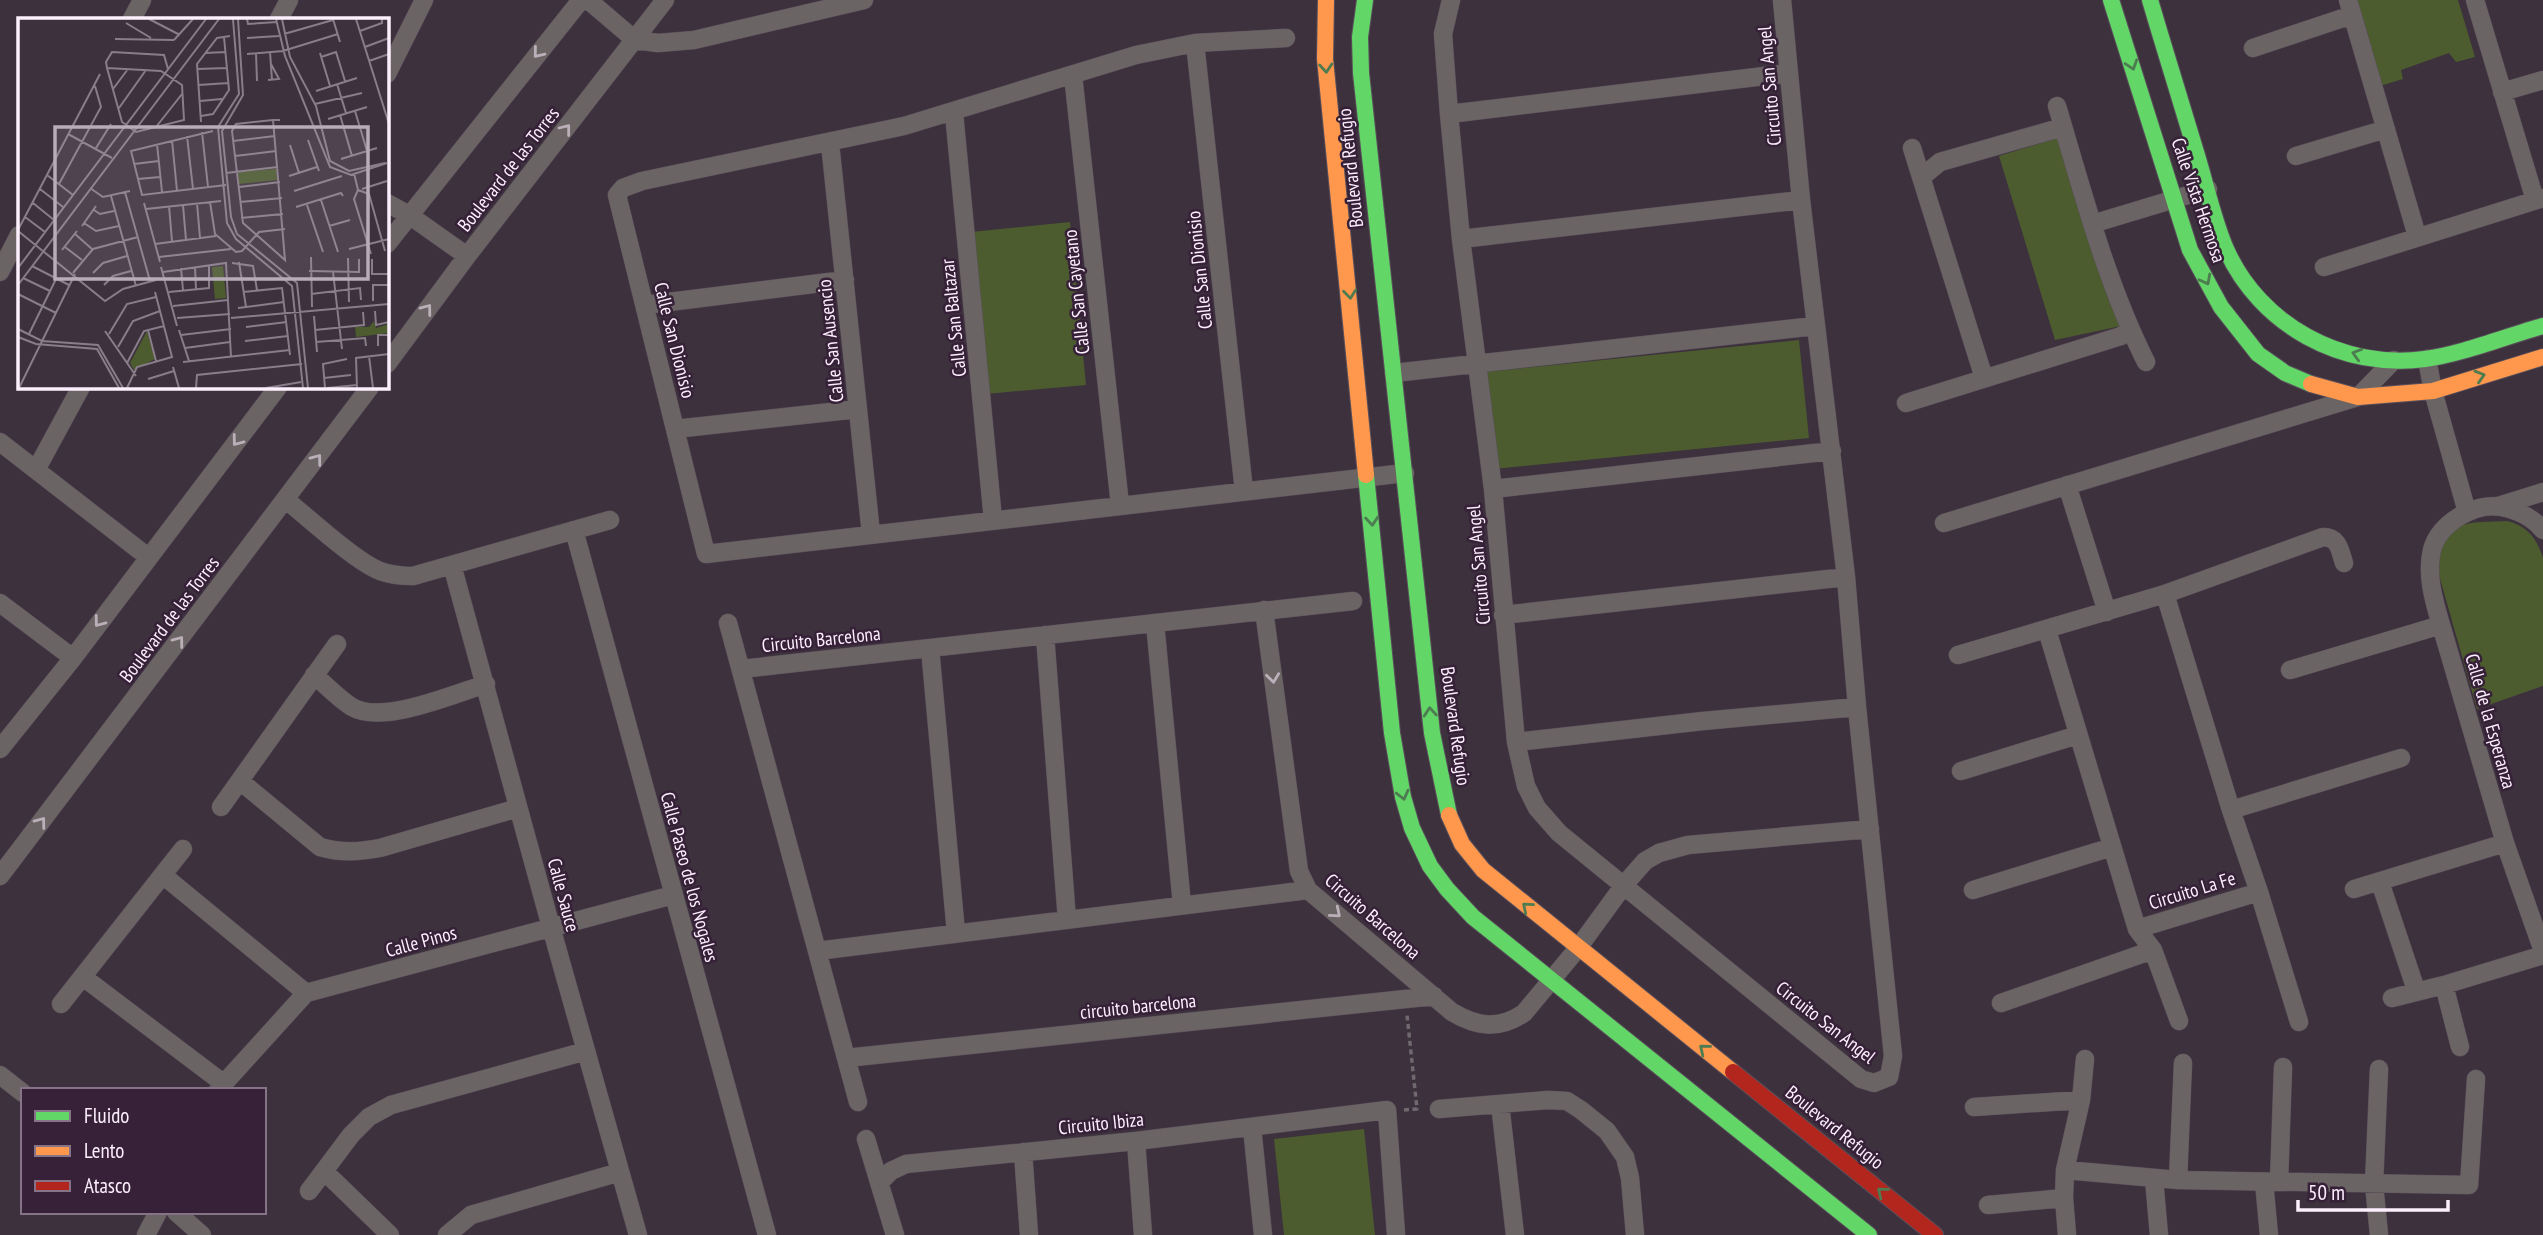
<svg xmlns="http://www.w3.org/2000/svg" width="2543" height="1235" font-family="'PT Sans Narrow',sans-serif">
<rect width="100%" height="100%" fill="#3c313d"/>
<path fill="#4c5c2e" d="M2355,0H2458L2475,57L2456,62L2449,53L2401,70L2403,79L2380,86Z
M2064,136L2121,326L2055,340L1999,156Z
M1070,222L1086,385L986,394L971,232Z
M1799,340L1809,438L1494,469L1485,372Z
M2507,521C2527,526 2537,538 2543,558V686L2477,709L2435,561C2452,518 2465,523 2507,521Z
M1364,1129L1375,1235H1284L1274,1139Z"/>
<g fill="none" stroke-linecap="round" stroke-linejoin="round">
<g stroke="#5a505b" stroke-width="19">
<path id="street" d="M588,0L635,40L658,43L694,40L864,0
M1451,0L1443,34L1449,114L1461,239L1493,489L1516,742L1526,786L1537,808L1559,833L1861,1079L1874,1083L1889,1077L1893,1056L1857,707L1846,577L1801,200L1782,0
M2348,0L2417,236
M2475,0L2535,200
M132,19L142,0
M279,19L289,0
M1286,38L1195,43L1136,55L904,126L642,181L623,188L617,195L706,554L1405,473
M1195,43L1244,491
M2253,48L2352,15
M387,74L424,0
M1073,75L1120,505
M2502,92L2543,80
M2057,106C2083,193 2106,282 2146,362
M954,113L993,520
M1449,114L1789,73
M830,143L871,534
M1912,148L1984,378
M2296,156L2386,129
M1923,176L1940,162L2063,127
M387,203L409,215L467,256
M2092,224L2208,189
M1461,239L1801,200
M387,244L581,0
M2324,267L2543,198
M0,272L19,235
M645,305L845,280
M2427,359L2433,391L2467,512
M387,364L467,256L665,0
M1394,373L1815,326
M1906,403L2121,336L2130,330
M675,429L858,409
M0,442L148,557
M36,470L81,387
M2067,485L2107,612
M1493,489L1832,451
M286,500C310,519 355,561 380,571C391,575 401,576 413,576L610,520
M2498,506L2543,492
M1944,523L2358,397L2394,360
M574,530L767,1235
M2543,530C2533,518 2517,510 2501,507C2475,502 2439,523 2432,550C2426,575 2434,601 2441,625L2505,843L2543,951
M452,565L551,927L638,1235
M2165,594L2231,810L2259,892L2299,1022
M0,603L73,658
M1264,610L1299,871L1308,890L1452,1012C1477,1027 1499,1030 1524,1013L1578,948L1624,885L1645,861L1659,853L1688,845L1870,829
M1503,615L1846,577
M728,623L858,1102
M1155,623L1182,905
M2047,630L2137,929L2153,950L2179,1021
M1045,635L1067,920
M930,648L956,933
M1958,655L2165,594L2323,537C2339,537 2340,551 2344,563
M741,669L1353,601
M2290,670L2441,625
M314,675C326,685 339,699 352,707C382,725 454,694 486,684
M1516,742L1703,721L1857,707
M0,749L73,658L278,387
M1961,771L2078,735
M240,781L320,847C341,853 358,852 380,848L518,808
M221,807L337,644
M2231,810L2401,758
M0,876L370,387
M164,876L306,993
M2380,882L2416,990
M2354,889L2505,843
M1973,890L2112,847
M2137,929L2259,892
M817,951L1308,890
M83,977L223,1083
M2444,985L2460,1047
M2392,998L2444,985L2543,955
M2001,1003L2153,950
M61,1004L183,849
M846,1058L1434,996
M0,1075L23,1093
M218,1090L306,993L673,895
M1500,1104L1515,1235
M1974,1107L2081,1100
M1439,1109L1548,1100L1567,1101L1581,1110L1607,1131L1625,1157L1630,1178L1635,1235
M1252,1127L1263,1235
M866,1139L895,1235
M1136,1141L1143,1235
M1023,1152L1029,1235
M2065,1170L2178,1180L2469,1185L2476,1079
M324,1171L390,1235
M2154,1179L2159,1235
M2178,1180L2183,1063
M2264,1182L2269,1235
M2279,1182L2283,1067
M879,1183L891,1171L906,1164L1136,1141L1387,1110L1396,1235
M309,1191L351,1135L369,1117L391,1105L586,1051
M1988,1205L2064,1198
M176,1212L202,1235
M146,1235L158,1212
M447,1235L471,1215L620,1172
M2067,1235L2064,1198L2065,1170L2081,1100L2085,1059
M2379,1235L2374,1184L2379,1069"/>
</g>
<g stroke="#5a505b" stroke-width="18">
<path id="fast" d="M1365,0L1360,37L1361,73L1432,733L1449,815
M2111,0L2190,250L2221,307L2258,354L2285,373L2311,384
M2150,0C2165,51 2181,102 2196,152C2206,184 2213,219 2226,249C2260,325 2342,370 2425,359C2462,354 2507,336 2543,326
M1366,475L1392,733L1403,797L1412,828L1430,866L1447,889L1473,917L1869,1235"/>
</g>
<g stroke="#5a505b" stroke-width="18">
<path id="slow" d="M1326,0L1325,59L1366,475
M2311,384L2358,397L2433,391L2543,357
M1449,815L1462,844L1483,870L1733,1072"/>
</g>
<g stroke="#5a505b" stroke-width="18">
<path id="jam" d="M1733,1072L1935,1235"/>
</g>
<path stroke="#6f686d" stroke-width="3.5" stroke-dasharray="5 3.5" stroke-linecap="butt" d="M1404,1110L1417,1109L1407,1015"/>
<use href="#street" stroke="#6b6464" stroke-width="18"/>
<use href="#fast" stroke="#63d668" stroke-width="16"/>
<use href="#slow" stroke="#ff974d" stroke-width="16"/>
<use href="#jam" stroke="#b3261e" stroke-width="16"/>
</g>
<defs><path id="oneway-chevron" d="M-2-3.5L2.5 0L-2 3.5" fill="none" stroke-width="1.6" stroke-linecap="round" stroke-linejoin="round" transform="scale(1.75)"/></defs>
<g stroke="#bbb0b9">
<use href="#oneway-chevron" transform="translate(538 53) rotate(129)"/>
<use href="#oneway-chevron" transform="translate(566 129) rotate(-52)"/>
<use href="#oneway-chevron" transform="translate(427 309) rotate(-53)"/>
<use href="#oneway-chevron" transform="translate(237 441) rotate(127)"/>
<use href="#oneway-chevron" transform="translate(317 459) rotate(-53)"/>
<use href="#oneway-chevron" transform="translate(99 622) rotate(127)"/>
<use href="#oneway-chevron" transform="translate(179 641) rotate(-53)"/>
<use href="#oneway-chevron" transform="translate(1273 678) rotate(83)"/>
<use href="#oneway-chevron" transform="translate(41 822) rotate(-53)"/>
<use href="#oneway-chevron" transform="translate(1336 913) rotate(40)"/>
</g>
<g stroke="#4c7c50">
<use href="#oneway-chevron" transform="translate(2132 65) rotate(72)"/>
<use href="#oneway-chevron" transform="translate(1326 68) rotate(85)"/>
<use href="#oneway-chevron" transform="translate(2206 280) rotate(62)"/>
<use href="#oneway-chevron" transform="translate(1350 294) rotate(84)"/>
<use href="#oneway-chevron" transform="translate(2357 354) rotate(-164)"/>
<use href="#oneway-chevron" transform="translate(2480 376) rotate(-17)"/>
<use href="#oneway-chevron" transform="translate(1372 521) rotate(85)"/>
<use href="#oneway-chevron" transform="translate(1430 712) rotate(-95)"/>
<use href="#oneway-chevron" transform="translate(1403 795) rotate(76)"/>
<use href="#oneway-chevron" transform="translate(1527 907) rotate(-140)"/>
<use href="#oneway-chevron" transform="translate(1704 1049) rotate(-141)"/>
<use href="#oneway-chevron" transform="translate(1882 1192) rotate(-141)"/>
</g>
<g text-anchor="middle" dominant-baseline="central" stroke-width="5" stroke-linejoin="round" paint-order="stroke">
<g font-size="19" fill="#fdeffe" stroke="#362138">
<text transform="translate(1769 86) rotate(-95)">Circuito San Angel</text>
<text transform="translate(1350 168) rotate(-96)">Boulevard Refugio</text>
<text transform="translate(508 169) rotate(-52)">Boulevard de las Torres</text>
<text transform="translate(2199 200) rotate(71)">Calle Vista Hermosa</text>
<text transform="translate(1199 270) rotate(-96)">Calle San Dionisio</text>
<text transform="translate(1076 292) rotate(-96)">Calle San Cayetano</text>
<text transform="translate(953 318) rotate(-96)">Calle San Baltazar</text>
<text transform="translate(675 340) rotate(76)">Calle San Dionisio</text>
<text transform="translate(830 341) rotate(-96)">Calle San Ausencio</text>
<text transform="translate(1478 565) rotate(-95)">Circuito San Angel</text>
<text transform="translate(169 619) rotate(-53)">Boulevard de las Torres</text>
<text transform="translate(821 639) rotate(-6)">Circuito Barcelona</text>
<text transform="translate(2491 721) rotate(74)">Calle de la Esperanza</text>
<text transform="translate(1456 726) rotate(82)">Boulevard Refugio</text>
<text transform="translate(690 877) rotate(75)">Calle Paseo de los Nogales</text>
<text transform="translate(2192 890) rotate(-17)">Circuito La Fe</text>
<text transform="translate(564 895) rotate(75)">Calle Sauce</text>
<text transform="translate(1373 916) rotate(41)">Circuito Barcelona</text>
<text transform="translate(421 941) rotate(-15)">Calle Pinos</text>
<text transform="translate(1138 1006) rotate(-6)">circuito barcelona</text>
<text transform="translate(1826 1022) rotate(38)">Circuito San Angel</text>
<text transform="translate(1101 1123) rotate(-6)">Circuito Ibiza</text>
<text transform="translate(1835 1127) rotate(39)">Boulevard Refugio</text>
</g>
</g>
<g transform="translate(18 18)">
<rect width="371" height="371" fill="#3c313d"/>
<path d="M258,151L259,162L221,166L220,154ZM205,248L208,280L197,281L194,249ZM356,303L358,310L371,306V315L338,319L337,309H351ZM129,313L137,341L116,352L112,345Z" fill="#4c5c2e"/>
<path fill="none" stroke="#897d8a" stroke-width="2" d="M131,1L162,17M215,1L221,76L200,109L209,205L218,221L274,268L285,370M220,1L225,77L204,113L213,199L219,216L279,265L290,370M229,1L230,6L259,4M258,1L267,38L312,149L333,157L369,145M264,1L272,39L298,88L312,143L331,153L367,145M315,1L322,24M338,1L371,106M108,5L133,20M342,13L364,5V1M266,16L315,2M229,20L261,18M97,21L156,22M156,22L175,1M347,29L371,20M252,34L254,62M187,35L208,34M238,35L239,63M302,35L312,68M229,36L265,33L320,16M303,39L318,34L327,63M351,43L371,36M89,50L143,53L164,67L166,102L118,114L104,104L89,50L88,44L94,34L146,37L150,51M179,51L209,50M250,62L261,61L253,46M319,66L328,95M180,67L211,65M95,71L110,51M298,73L339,60M182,83L204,81M297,86L344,75M101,90L128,52M337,93L349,133M322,97L334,138M183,98L195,96L211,72L206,19M310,101L349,89M255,102L267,242L225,205L214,113L218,106L255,102H262M183,104L179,46L199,20L212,18M138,109L164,76M195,113L113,133L124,177L208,167M184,114L190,169M50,116L94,140M169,118L175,171M154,122L159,173M290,122L301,153M215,123L257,118M139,126L144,174M272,127L281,155M78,130L93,106M217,138L258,133M323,141L359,130M116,146L141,143M208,155L260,149M336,155L340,172L336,181L353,236M29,157L55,177M271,158L299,149M120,161L142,159M41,166L83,89L77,68M221,169L262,164M72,170L85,179L112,173M22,171L45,189M344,171L369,163M340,172L351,176L367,233M276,173L324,158M107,174L132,263M93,178L118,268M303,182L320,234M192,184L197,216L218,234L224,233L241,214L267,211M222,184L264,180M15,185L36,202M126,185L142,244M179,185L182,220M165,187L168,222M289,187L305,234M151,188L154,223M278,189L323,175L325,178M128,191L203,183M76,192L82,196L96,193M7,199L27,214M223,200L265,196M66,205L78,213L101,208M64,208L78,188M311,208L332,202M0,212L82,56M0,213L87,283L105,271L138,262M57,216L74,231M137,226L198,218M47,229L64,242M331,231L371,221M44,232L59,213M141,239L213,231M293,239L294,289M330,240L331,284M354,241V256H371M221,244L228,289M214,245L235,248L239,272M14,248L51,267M143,249L159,308M177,249L178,271M0,250L188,1M163,250L165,272M291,253L341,254V241M145,254L208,245L213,339M315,254L324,331M55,255L75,231L120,219M75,255L85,245L109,238M5,260L32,273M0,267L201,1M86,267L95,258L113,253M151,274L191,270V247M225,274L264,270L272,337M0,276L38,295M293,276L342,270L343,282M355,283V267H371M155,288L210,282M220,290L266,284M357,293L358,307L371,304M296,298L299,334M159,300L212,296M213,300L371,286M228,309L269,304M0,311L24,323L80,327L105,370M130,312L138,343M161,312L171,343M297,312L346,307L345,294M87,313L118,358M11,316L38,261M91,316L109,286L138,279M163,317L213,311M0,319L18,326L79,331L101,370M227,323L270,318M298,324L347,320L348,328M360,328V317H371M100,329L115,303L142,293M167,330L212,324M351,338L355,370M165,344L272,332M109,345L126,313L146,308M155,349L161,370M306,360L333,357M130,361L156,353M1,370L57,256M109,370L119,349L154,339L137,274M178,370L179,357L284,346M248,370L283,364M307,370L305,346L329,341M309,370L339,367M339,370L338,340L371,336"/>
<path fill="#b9acba" fill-opacity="0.15" stroke="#b9acba" stroke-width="3.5" d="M37,109H350V261H37Z"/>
<rect width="371" height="371" fill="none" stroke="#fdeffe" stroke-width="3.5"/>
</g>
<rect x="21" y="1088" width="245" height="126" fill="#362138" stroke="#867387" stroke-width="2"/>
<rect x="35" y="1111" width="35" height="10" fill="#63d668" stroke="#867387" stroke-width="2"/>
<text x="84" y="1123" font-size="21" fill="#fdeffe">Fluido</text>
<rect x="35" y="1146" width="35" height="10" fill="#ff974d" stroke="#867387" stroke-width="2"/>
<text x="84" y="1158" font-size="21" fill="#fdeffe">Lento</text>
<rect x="35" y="1181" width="35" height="10" fill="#b3261e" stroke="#867387" stroke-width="2"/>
<text x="84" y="1193" font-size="21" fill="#fdeffe">Atasco</text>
<path d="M2298 1200v10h150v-10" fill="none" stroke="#fdeffe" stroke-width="3.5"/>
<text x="2308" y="1200" font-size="21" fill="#fdeffe" stroke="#362138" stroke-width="5" paint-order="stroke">50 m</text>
</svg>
